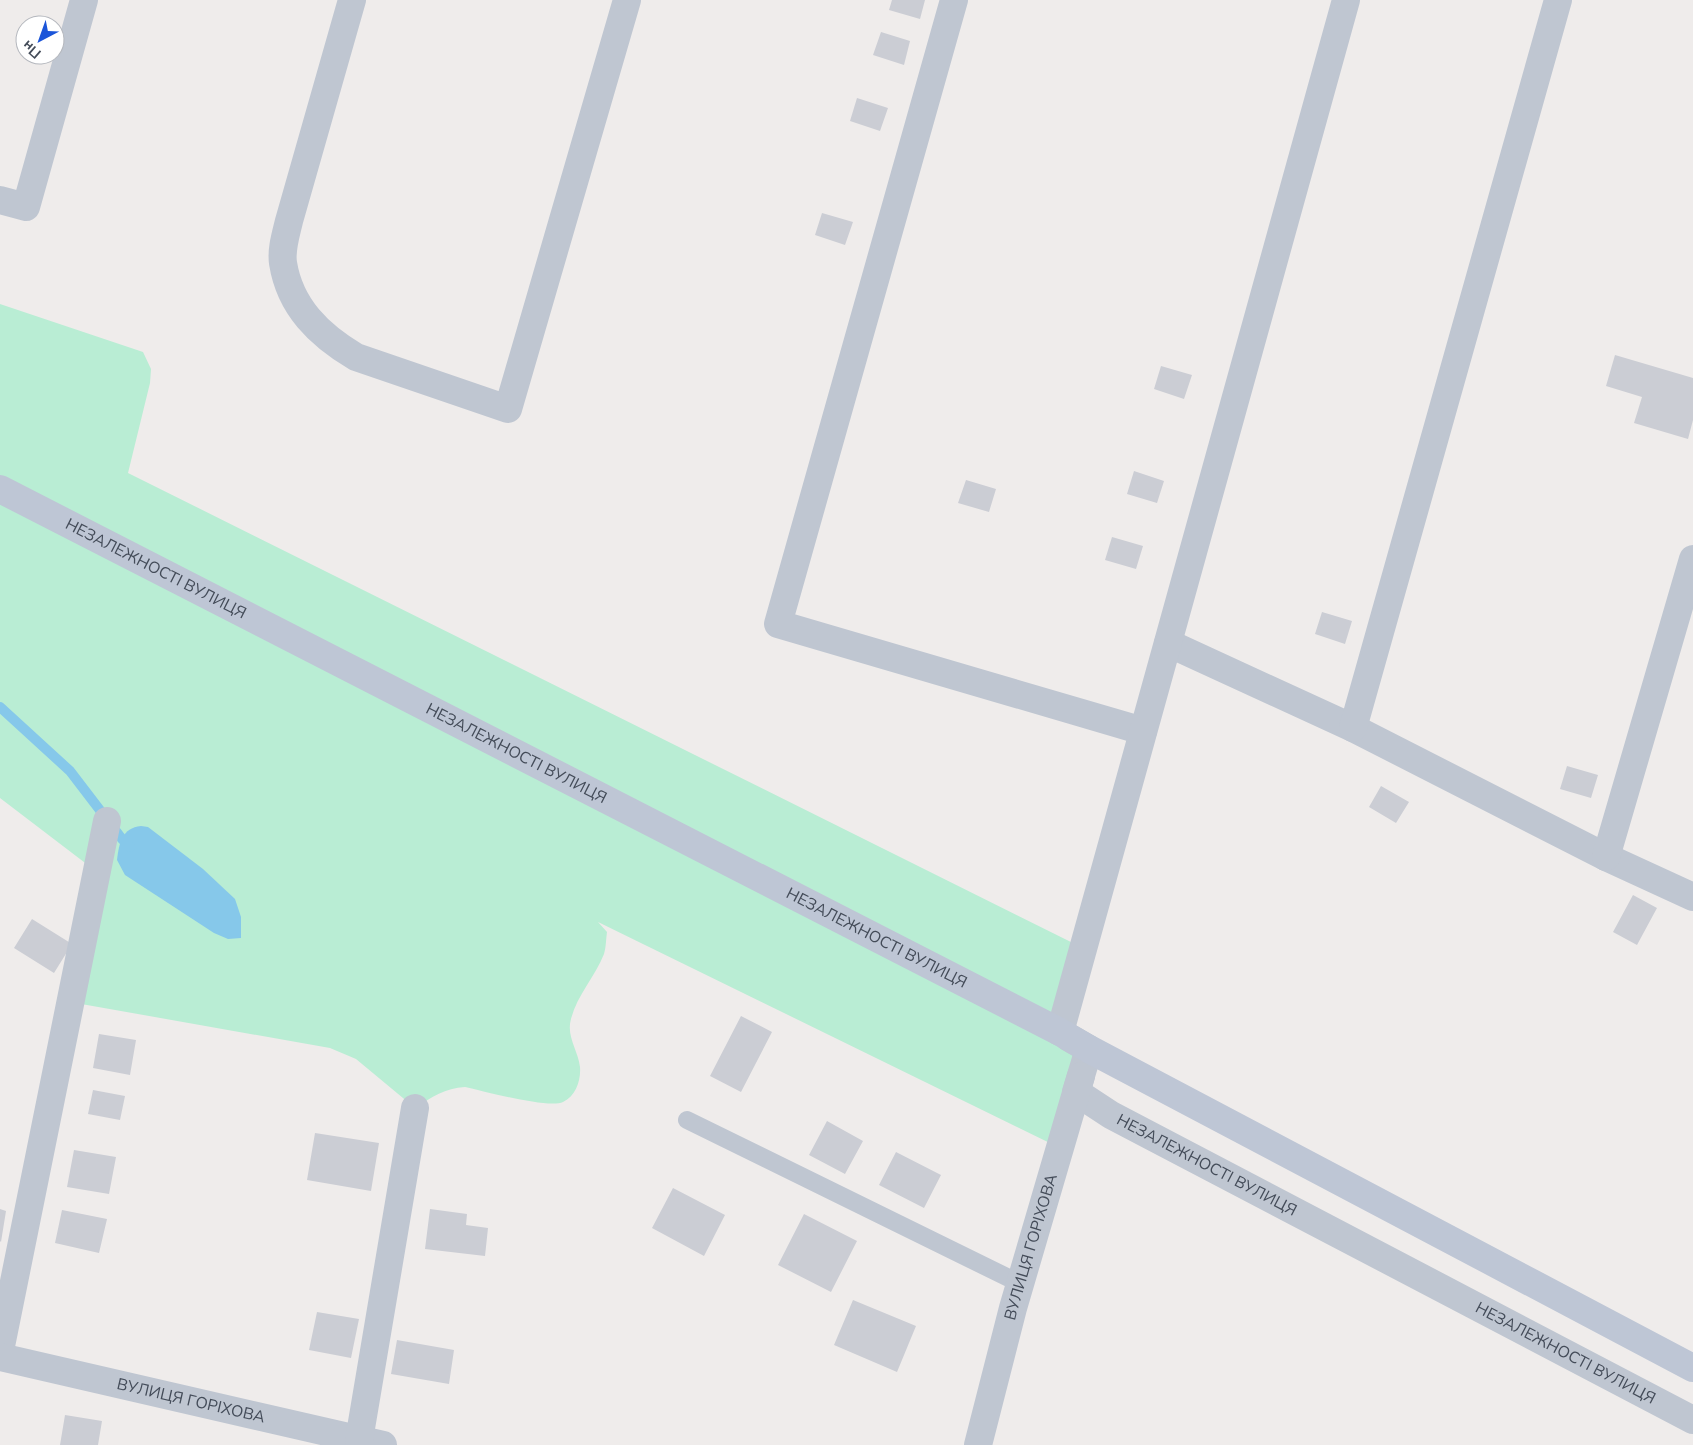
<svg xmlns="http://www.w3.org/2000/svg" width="1693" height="1445" font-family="'Nunito Sans',sans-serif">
<rect width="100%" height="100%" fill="#efeceb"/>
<path fill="#b9edd4" d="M0,304L143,352L151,369L150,383L128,473L1083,948L1060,1032L1089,1049L1060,1148L598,922L607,932C606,939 606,948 604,954C595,977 577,995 571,1019C566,1036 578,1050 580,1067C581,1080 576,1096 563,1102C549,1109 483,1091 465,1087C445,1088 432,1097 415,1108L356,1059L330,1048L70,1002L97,872L0,798Z"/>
<path fill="#86c8ea" d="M141,826L148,827L203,869L235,899L241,917V938L228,939L214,933L125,875L117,860C119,843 122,828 141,826Z"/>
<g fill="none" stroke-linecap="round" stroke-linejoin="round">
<path stroke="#86c8ea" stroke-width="10" d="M0,707L70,771L122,839L130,847"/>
</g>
<path fill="#cbcdd4" d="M892,0H925L920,19L889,10Z
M881,32L910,41L904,65L873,55Z
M857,98L888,108L880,131L850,121Z
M822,213L853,222L845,245L815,235Z
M1615,355L1693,378V420L1688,439L1634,423L1642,397L1606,386Z
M1161,366L1192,375L1184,399L1154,389Z
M1134,471L1164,481L1157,503L1127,494Z
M966,480L996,489L989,512L958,503Z
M1112,537L1143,546L1136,569L1105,560Z
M1322,612L1352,621L1345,644L1315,634Z
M1567,766L1598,775L1591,798L1560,789Z
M1381,786L1409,802L1396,823L1369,807Z
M1633,895L1657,908L1637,945L1613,932Z
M32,919L72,944L54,973L14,948Z
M741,1016L772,1032L741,1092L710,1076Z
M99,1034L136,1040L130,1075L93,1068Z
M93,1090L125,1096L120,1120L88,1114Z
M827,1121L863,1141L845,1174L809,1155Z
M315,1133L379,1143L371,1191L307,1180Z
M74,1150L116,1157L109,1194L67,1187Z
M896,1152L941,1175L924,1208L879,1185Z
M673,1188L725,1215L704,1256L652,1228Z
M0,1209L6,1211L1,1242L0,1241Z
M430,1209L467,1214L466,1225L488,1228L485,1256L425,1249Z
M62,1210L107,1219L99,1253L55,1243Z
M804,1214L857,1241L831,1292L778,1265Z
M853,1300L916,1326L897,1372L834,1345Z
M317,1312L359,1319L351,1358L309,1350Z
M397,1340L454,1350L449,1384L391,1374Z
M65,1415L102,1421L98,1445H60Z"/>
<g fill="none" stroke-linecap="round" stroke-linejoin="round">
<path stroke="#bfc6d1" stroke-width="18" d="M687,1120L1021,1284"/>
<g stroke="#bfc6d1" stroke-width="28">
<path d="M352,0L289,221C286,234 281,249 283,263C290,307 319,335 356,357L508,409L627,0"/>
<path d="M954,0L778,624L1143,731"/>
<path d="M0,200L26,207L84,0"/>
<path d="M1168,643L1353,728L1606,857L1693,897"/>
<path d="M1353,728L1558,0"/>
<path d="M1606,857L1693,559"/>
<path d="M1060,1032L1346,0"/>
<path id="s1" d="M1068,1037L1089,1049L1076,1092L1111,1115L1693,1420"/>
<path d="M0,1351L107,821"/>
<path id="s2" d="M0,1357L383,1445"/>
<path d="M359,1440L415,1108"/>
<path id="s3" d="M978,1445L1013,1308L1081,1076"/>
</g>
<path stroke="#bec6d5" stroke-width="28" id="s4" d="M0,489L1060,1032L1089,1049L1693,1368"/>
</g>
<g text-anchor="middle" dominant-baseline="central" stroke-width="4" stroke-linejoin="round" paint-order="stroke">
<g font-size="16" fill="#444c59" stroke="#fff">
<text stroke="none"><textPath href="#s4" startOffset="175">НЕЗАЛЕЖНОСТІ ВУЛИЦЯ</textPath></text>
<text stroke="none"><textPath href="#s4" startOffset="580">НЕЗАЛЕЖНОСТІ ВУЛИЦЯ</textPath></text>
<text stroke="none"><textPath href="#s4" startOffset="985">НЕЗАЛЕЖНОСТІ ВУЛИЦЯ</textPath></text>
<text stroke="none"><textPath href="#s1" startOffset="219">НЕЗАЛЕЖНОСТІ ВУЛИЦЯ</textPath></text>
<text stroke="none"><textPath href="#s3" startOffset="205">ВУЛИЦЯ ГОРІХОВА</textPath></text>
<text stroke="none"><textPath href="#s1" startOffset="624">НЕЗАЛЕЖНОСТІ ВУЛИЦЯ</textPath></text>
<text stroke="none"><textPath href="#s2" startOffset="196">ВУЛИЦЯ ГОРІХОВА</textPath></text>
</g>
</g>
<g transform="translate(40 40) rotate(221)"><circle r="24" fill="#ffffff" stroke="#b4b7bd"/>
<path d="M0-4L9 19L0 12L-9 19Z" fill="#1b55d9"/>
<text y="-8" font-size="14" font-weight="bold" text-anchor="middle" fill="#444c59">Пн</text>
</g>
</svg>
